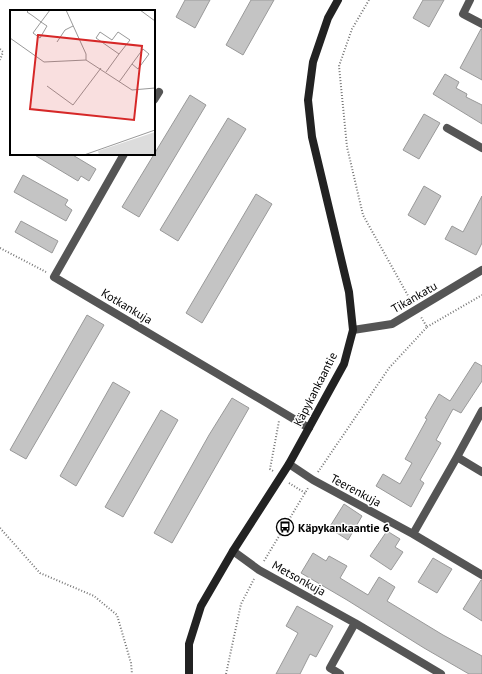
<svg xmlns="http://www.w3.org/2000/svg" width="482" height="674" font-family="'PT Sans',sans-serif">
<rect width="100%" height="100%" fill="#fff"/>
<path fill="#c4c4c4" stroke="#999" d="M185,0H210L195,28L176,17Z
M251,0H274L243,55L226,45Z
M423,0H444L429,27L413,18Z
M481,29H482V80L460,68Z
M445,74L459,82L456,88L467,94L466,97L482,105V124L433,94Z
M190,95L206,105L139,217L122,207Z
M424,114L440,123L419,159L403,150Z
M228,118L246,129L178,241L160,230Z
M33,154H71L96,169L89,181L81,176L78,181Z
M23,175L68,200L65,205L72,210L66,221L14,192Z
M424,186L441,196L425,225L408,215Z
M256,194L272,204L202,323L186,313Z
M482,196V243L476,255L445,239L452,226L463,232Z
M21,221L58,241L52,253L15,232Z
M87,315L104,325L26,459L10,450Z
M475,362L482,366V381L461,413L453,409L436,440L441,443L420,480L424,483L411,507L376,486L383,474L400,484L412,463L405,459L427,419L425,418L439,394L450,401Z
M113,382L130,392L76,486L60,476Z
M232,398L249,408L172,543L154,533L209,435Z
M161,410L178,420L123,517L105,507Z
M344,504L362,516L348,540L329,528Z
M387,531L400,539L395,547L403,552L391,570L370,556Z
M313,553L326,561L329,556L347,566L340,578L368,595L379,577L395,587L387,601L443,635L482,656V674H469L424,648L347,600L301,573Z
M433,558L452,569L437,593L418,582Z
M481,580H482V621L463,609Z
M297,606L333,626L316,657L310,654L300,674H276L298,633L286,626Z"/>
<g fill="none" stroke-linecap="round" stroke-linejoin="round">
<path stroke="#777" stroke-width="2" stroke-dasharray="1 2" stroke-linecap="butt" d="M369,0L352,29L339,66L347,147L363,215L411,301
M0,49L3,52L0,60
M0,248L46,272
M427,327L482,295
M273,471L270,469L279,421
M318,472L389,368L427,327L421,317
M289,483L305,493
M0,528L40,573L94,596L117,615L131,663L132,674
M264,561L308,488
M226,674L241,604L254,579"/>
<path stroke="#555" stroke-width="8" d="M470,0L463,14L482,24
M154,100L159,92
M447,128L482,148
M124,154L54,277L309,428
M353,330L392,324L482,270
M457,457L482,472
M289,464L313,480L413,534L482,575
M413,534L457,457L482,411
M233,551L259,570L355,623L441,674
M340,674L330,668L355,623"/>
<path stroke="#222" stroke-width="8" d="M189,674V644L201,606L233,551L289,464L344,364L353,330L349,292L312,137L308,100L313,62L328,18L338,0"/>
</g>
<defs>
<g id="bus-ring" transform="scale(0.9)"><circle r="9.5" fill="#fff" stroke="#000" stroke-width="1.5"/><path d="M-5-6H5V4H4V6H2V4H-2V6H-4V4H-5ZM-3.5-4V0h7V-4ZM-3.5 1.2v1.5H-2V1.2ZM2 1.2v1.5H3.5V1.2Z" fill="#000"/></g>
</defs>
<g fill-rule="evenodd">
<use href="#bus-ring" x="285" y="527"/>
</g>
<g text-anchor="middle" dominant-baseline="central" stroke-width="3" stroke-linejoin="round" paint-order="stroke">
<g font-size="12" fill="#000" stroke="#fff">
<text transform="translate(414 297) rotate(-30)">Tikankatu</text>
<text transform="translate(127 306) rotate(31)">Kotkankuja</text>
<text transform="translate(315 389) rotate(-63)">Käpykankaantie</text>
<text transform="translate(356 490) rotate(28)">Teerenkuja</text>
<text transform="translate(299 578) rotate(29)">Metsonkuja</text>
</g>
<g font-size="12" font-weight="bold" fill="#000" stroke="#fff" text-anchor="start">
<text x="298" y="527">Käpykankaantie 6</text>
</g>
</g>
<g transform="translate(10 10)">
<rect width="145" height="145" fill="#fff"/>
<path d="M145,122V145H89L88,141Z" fill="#dcdcdc"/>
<path fill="none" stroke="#999" stroke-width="1" d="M19,0L17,2L23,6L31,12L37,16L30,28L23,23L31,12L40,0M56,0L76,44V50M130,0L145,11M0,28L34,52L76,50L122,80L145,78M47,32L55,20L63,16M96,62L109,44L86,28L90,22L102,30L108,22L120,30L109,44M109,72L112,68L122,54L133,39L139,44L128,59L122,54M37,76L63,95L91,58M74,145L145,120"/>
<path fill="#d62828" fill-opacity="0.15" stroke="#d62828" stroke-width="2" d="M28,25L132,36L124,110L20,99Z"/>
<rect width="145" height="145" fill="none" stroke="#000" stroke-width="2"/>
</g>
</svg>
